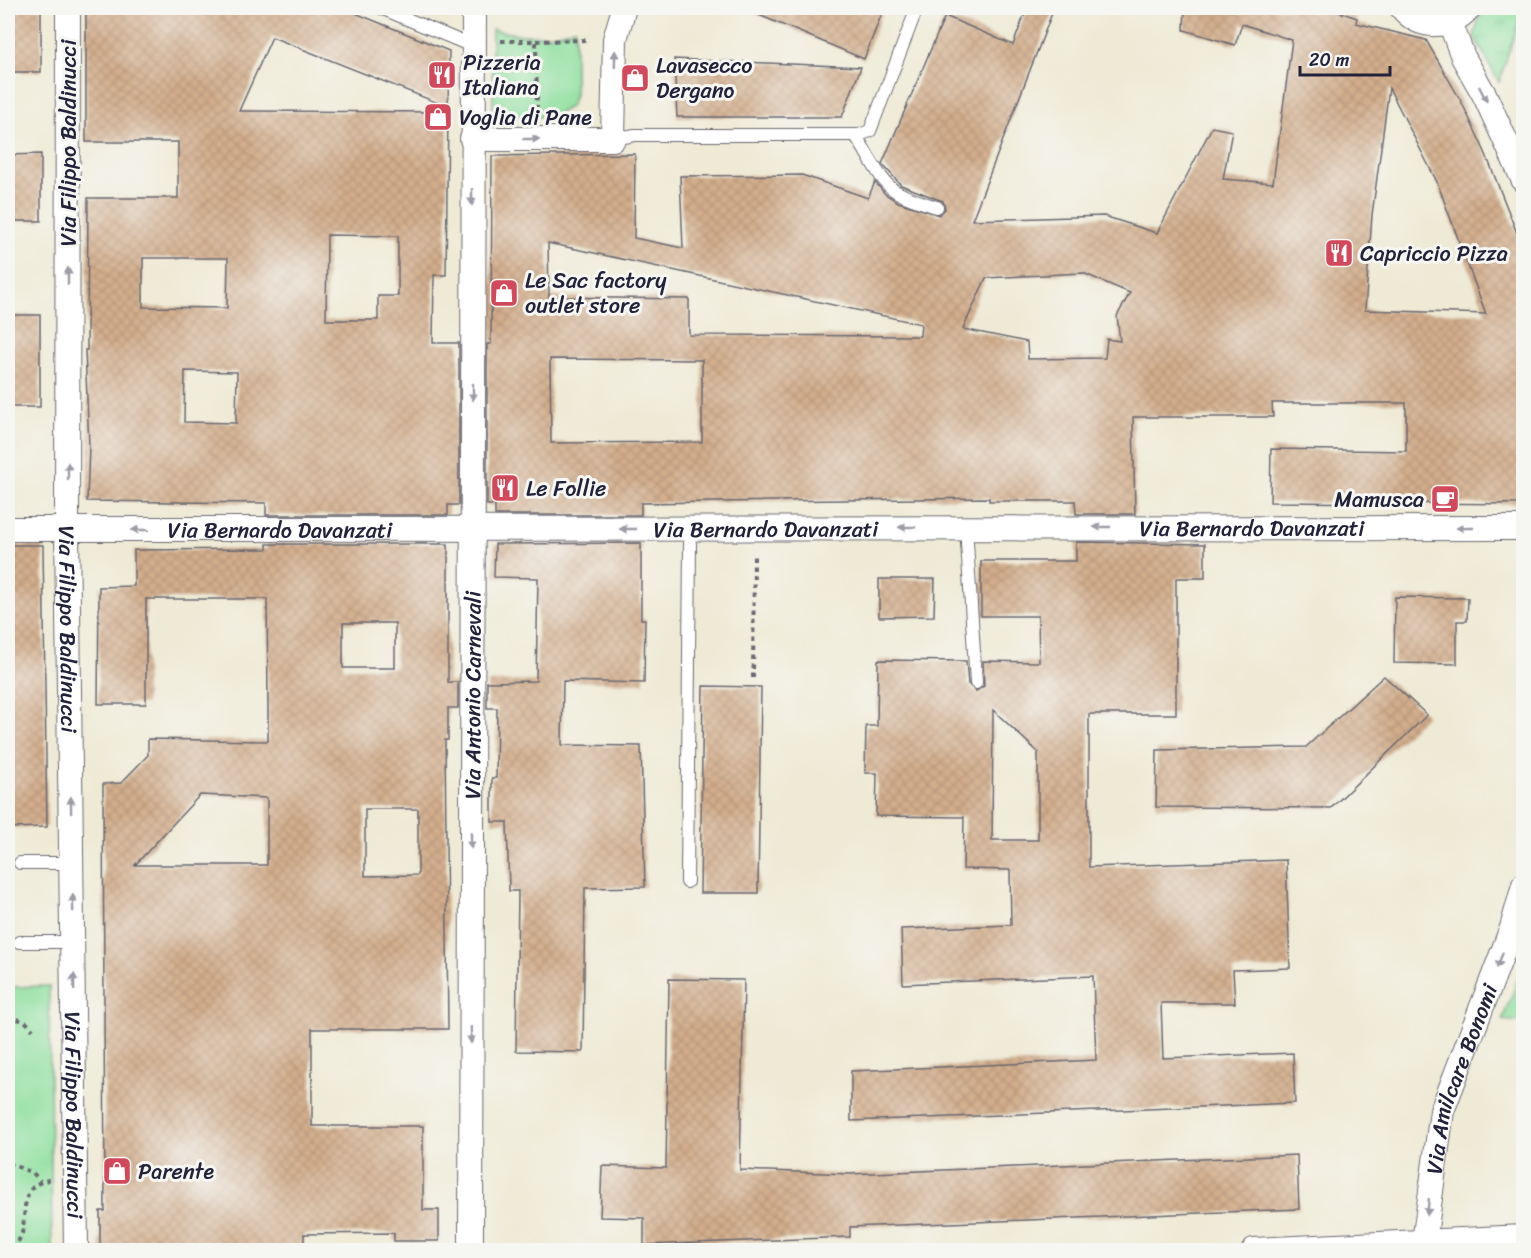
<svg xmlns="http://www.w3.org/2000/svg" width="1531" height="1258" font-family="Sriracha,sans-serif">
<defs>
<pattern id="grass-tufts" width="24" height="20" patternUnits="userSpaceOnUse" patternTransform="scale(1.5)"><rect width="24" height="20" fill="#8edf9e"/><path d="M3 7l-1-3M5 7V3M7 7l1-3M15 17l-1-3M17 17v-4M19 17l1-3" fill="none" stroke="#7abf89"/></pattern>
<pattern id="building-cross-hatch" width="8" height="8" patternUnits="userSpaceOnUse" patternTransform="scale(1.5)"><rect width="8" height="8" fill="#d3ae8c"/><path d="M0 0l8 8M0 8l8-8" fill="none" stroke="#b5957a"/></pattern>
</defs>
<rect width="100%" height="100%" fill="#f6f6f2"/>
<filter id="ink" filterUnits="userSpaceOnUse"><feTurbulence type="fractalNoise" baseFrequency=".0167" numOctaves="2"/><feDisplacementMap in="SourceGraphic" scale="12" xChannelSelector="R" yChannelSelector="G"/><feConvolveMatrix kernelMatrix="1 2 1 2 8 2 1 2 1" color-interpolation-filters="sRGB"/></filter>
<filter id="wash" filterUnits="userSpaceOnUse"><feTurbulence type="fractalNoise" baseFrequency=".008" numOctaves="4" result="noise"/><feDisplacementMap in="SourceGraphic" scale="24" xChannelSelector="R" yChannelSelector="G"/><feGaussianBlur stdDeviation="1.35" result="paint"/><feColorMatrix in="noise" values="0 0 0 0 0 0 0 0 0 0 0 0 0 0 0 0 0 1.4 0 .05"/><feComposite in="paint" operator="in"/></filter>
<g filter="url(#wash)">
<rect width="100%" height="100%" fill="#efead5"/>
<path fill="url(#grass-tufts)" stroke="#58806c" stroke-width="1.5" d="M1482,8H1523L1499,82L1474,36Z
M1523,967V1022L1502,1020Z"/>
<path fill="#8edf9e" stroke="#58806c" stroke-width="1.5" d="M575,28V94L570,107L551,117L493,115L492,29C516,36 552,39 575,28Z
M49,986L52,1250H8V987Z"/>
<g id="blocks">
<path fill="url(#building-cross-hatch)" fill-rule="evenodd" d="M8,8H41V72H8Z
M86,8H343L449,51L448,107L272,37L239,111L448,112L446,275H434L433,343H459V505H448V515H266V503L87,501L89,446L85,350H87L88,198H178V142H86ZM327,235L398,236V296H378V320H326ZM143,258H228L227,308L143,307ZM185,371L237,372L236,423L184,422Z
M742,8H884L864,59Z
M1027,8H1054L972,220L1104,216L1157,233L1212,127L1232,131L1223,179L1273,183L1292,40L1242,24L1235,45L1184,30L1185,8H1328L1357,18L1356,23L1426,40L1461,101L1485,152L1524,251V504L1270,502L1271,449L1406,451V403H1272L1273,417H1133L1135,514H1076L1075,501H989V498L641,503V515H495V505H487V344H491L492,156L635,154L634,238L683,248L680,176L802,175L868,198L875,182L885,194L898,202L939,215L945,209L943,201L901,185L882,164L945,16L1013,45ZM1389,88L1437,182L1486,314L1365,310L1372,215ZM548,243L921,324L920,336L689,335V299L549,297ZM1083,273L1130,293L1117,316L1120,341L1107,339L1105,358L1028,359L1027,342L963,329L986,278ZM550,359L702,360V442L551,443Z
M674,59L861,67L842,117H677Z
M41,154V221H8V155Z
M8,315H40V407H8Z
M1076,542L1205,544V578H1176V714H1089V867L1286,860L1290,968L1233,970L1235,1003H1161L1163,1058L1293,1053L1295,1103L851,1121V1071L1096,1060L1093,976L903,984L901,929L1011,925L1010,870L963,869L964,817L876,816L877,773H865L866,726H877L878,660L966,661L968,684L976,691L984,686L983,661L1039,662L1038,616H981V561H1076ZM993,710L1038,752V840H992Z
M641,543V619H645L644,683L563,681L562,745L641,746L645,887L585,888L583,1052L516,1051L518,891H509L507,822H492V778H496L497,708H487V682L536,681L538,578L494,577L495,544Z
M267,544H448V682H458V708H448V740H445L448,1029H312V1126H423V1210H439V1241H394V1233L304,1234V1251H100V1211H105L103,784L121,783L148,755V739L268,741V703L267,599H146V704H98L99,587L134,586V550L267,549ZM343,623H395V668H343ZM200,795L267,798V865H135ZM365,809H418V875L365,876Z
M8,545H43L47,827L8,828Z
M879,579H935L934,616L879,617Z
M1395,597L1468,598L1467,621H1457V664L1394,663Z
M1384,676L1427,715L1331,808L1156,807L1157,750L1306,747Z
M703,686L761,687L758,893H700Z
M669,979L744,980L740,1170L850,1174L1297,1155L1299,1209L850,1227V1237L644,1245V1218L600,1217L602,1166L666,1168Z"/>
</g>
</g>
<g filter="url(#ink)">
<use href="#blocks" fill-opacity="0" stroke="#6a6871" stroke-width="1.5"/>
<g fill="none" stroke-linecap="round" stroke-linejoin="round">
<g stroke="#6a6871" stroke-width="14">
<path id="service" d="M381,8L474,47
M855,135C867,151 880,183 897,192C909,199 924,203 937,207
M613,139L635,135H859L870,131L917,8
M966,527L976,683
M20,863H72
M687,882L690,543
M19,942H73"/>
</g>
<g stroke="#6a6871" stroke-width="26">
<g id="minor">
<path id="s1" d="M68,8L67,529L76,1250"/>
<path d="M1402,8C1420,30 1450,29 1469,8"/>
<path d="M1450,22L1463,57L1485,96L1524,181"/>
<path d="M472,139H613L615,39L624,8"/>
<path id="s2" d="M8,529C513,531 1018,527 1524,528"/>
<path id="s3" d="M1424,1242L1442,1111L1512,928L1524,885"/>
<path id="s4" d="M471,1250L474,8"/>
<path d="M1254,1250L1524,1237"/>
</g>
</g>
<path stroke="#6a6871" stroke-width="4" stroke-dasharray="4.5 4.5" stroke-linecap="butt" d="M501,41H536L537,113
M536,41L589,40
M753,678L754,555
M8,1017L25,1021L33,1030
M8,1163L33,1173L40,1181
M14,1250C16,1245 20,1239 22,1233C27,1211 19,1185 49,1180"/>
<use href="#service" stroke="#fff" stroke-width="12"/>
<use href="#minor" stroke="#fff" stroke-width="24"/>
</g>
<defs><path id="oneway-solid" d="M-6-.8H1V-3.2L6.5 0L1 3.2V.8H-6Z" transform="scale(1.5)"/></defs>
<g fill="#9c9ca7">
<use href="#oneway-solid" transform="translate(615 59) rotate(-89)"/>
<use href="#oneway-solid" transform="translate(1483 94) rotate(63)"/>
<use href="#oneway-solid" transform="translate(531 139)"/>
<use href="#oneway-solid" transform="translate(472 197) rotate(90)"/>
<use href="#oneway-solid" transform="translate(68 276) rotate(-90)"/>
<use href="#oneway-solid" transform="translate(473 392) rotate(90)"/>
<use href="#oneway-solid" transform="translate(68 471) rotate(-90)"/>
<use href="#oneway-solid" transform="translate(907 527) rotate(179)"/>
<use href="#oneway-solid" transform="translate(1102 527) rotate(-180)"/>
<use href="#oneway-solid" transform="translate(1465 528) rotate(-180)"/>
<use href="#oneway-solid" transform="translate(628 529) rotate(180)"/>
<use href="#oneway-solid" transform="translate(140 530) rotate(-180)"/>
<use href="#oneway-solid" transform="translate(71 805) rotate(-91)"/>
<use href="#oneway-solid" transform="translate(471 840) rotate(90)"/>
<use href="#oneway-solid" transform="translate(73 903) rotate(-91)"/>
<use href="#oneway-solid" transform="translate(1500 960) rotate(111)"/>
<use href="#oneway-solid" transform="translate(74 982) rotate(-91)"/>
<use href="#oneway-solid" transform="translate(471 1035) rotate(90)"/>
<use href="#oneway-solid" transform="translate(1428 1207) rotate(96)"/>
</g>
</g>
<defs>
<g id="restaurant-square" transform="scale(1.5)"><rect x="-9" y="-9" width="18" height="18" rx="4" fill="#d1495b" stroke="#f6f6f2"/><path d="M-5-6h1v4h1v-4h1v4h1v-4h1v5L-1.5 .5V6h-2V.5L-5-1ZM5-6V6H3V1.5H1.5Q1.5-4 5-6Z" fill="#fff"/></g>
<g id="shop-square" transform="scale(1.5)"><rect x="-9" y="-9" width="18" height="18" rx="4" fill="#d1495b" stroke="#f6f6f2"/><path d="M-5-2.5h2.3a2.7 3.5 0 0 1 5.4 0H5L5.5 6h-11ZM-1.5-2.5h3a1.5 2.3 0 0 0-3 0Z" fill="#fff"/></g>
<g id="cafe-square" transform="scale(1.5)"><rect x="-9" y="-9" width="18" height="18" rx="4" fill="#d1495b" stroke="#f6f6f2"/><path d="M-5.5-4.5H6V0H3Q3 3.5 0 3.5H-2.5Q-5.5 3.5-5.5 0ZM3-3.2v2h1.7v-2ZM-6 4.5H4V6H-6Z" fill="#fff"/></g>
</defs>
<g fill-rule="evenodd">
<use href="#restaurant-square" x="442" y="75"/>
<use href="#shop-square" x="635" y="78"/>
<use href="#shop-square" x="438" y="117"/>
<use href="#restaurant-square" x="1339" y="253"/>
<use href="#shop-square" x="504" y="293"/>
<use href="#restaurant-square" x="505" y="488"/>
<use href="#cafe-square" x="1445" y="499"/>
<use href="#shop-square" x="117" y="1171"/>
</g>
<g text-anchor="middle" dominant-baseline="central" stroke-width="6" stroke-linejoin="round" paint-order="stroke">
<g font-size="22" fill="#22223b" stroke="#f6f6f2" text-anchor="start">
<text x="463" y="62">Pizzeria<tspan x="463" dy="25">Italiana</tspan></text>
<text x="656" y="65">Lavasecco<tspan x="656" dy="25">Dergano</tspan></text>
<text x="459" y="117">Voglia di Pane</text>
<text x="1360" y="253">Capriccio Pizza</text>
<text x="525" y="280">Le Sac factory<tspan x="525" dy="25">outlet store</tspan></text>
<text x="526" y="488">Le Follie</text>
<text x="1424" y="499" text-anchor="end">Mamusca</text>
<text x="138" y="1171">Parente</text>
</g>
<g font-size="22" fill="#22223b" stroke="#f6f6f2">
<text transform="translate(68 143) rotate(-90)">Via Filippo Baldinucci</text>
<text stroke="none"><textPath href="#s2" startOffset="1244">Via Bernardo Davanzati</textPath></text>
<text stroke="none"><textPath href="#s2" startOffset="758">Via Bernardo Davanzati</textPath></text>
<text stroke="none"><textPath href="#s2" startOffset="272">Via Bernardo Davanzati</textPath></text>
<text stroke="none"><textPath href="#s1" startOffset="621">Via Filippo Baldinucci</textPath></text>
<text stroke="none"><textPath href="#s4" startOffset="555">Via Antonio Carnevali</textPath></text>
<text stroke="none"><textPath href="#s3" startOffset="168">Via Amilcare Bonomi</textPath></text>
<text stroke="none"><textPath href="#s1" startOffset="1107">Via Filippo Baldinucci</textPath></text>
</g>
</g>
<rect width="1531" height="1258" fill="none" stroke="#f6f6f2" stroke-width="30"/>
<path d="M1300 66v9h90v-9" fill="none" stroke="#22223b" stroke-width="3"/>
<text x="1309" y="66" font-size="18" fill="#22223b" stroke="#f6f6f2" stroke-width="4.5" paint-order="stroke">20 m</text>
</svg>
